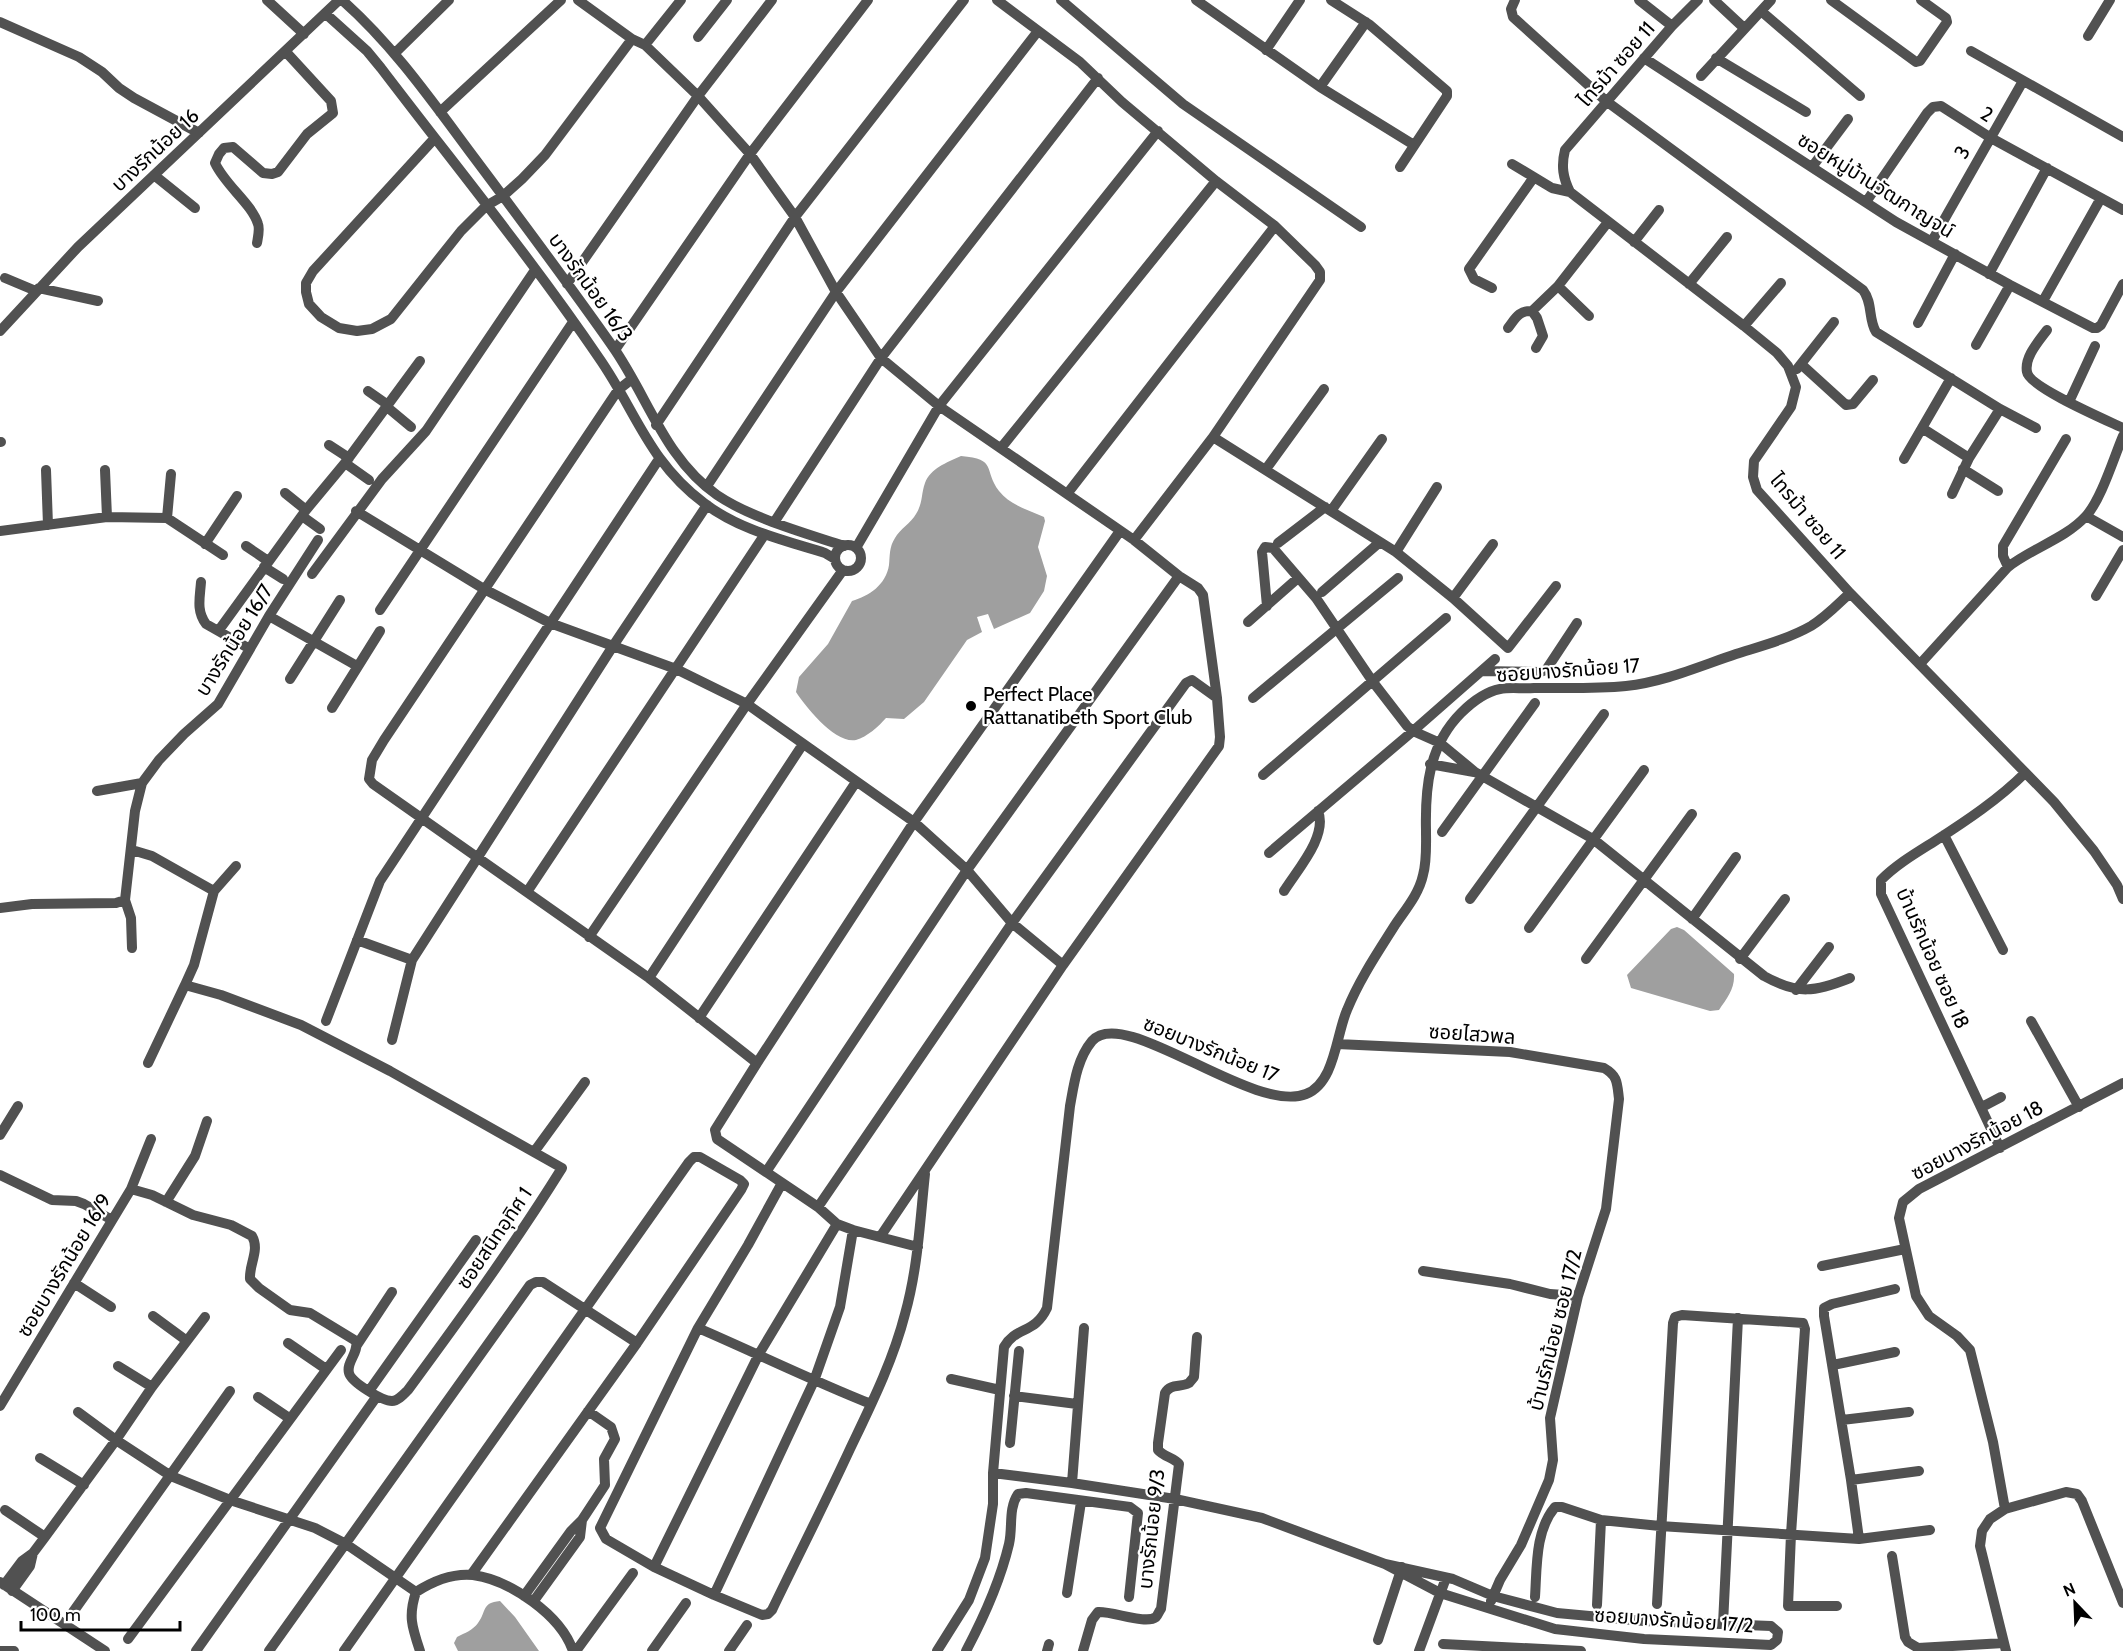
<svg xmlns="http://www.w3.org/2000/svg" width="2123" height="1651" font-family="Cabin,'Noto Sans Thai',sans-serif">
<rect width="100%" height="100%" fill="#fff"/>
<path fill="#9f9f9f" d="M961,456C998,459 983,470 999,491C1010,505 1028,510 1044,517L1045,521L1038,547L1047,576L1044,591L1030,613L994,629L988,614L977,617L982,632L967,640L924,702L904,719L886,718C879,726 867,737 856,740C835,744 806,707 796,692L799,677L828,644L852,601C869,596 886,585 889,565C890,556 889,547 895,538C900,529 911,523 916,514C923,503 921,494 925,483C931,468 946,463 961,456Z
M1677,927L1684,930L1734,974C1735,989 1727,998 1719,1010L1710,1011L1631,988L1627,975L1671,929Z
M500,1601L515,1617L539,1651H458L454,1643L457,1637C465,1633 473,1630 478,1623C487,1611 481,1603 500,1601Z"/>
<g fill="none" stroke-linecap="round" stroke-linejoin="round">
<path stroke="#515151" stroke-width="10" d="M267,0L304,34
M342,0C393,45 432,101 473,156C521,220 568,283 613,347C648,397 665,459 717,495C751,518 805,533 844,546
M578,0L632,39L645,45L698,96L750,154L795,217L836,292L881,358L939,406L1134,540L1179,576L1198,588L1203,595L1217,698L1220,737L1219,746L1063,965L880,1237
M997,0L1080,62L1122,102L1216,181L1275,226L1315,265L1320,272V280L1213,437L1134,540
M1061,0L1183,104L1361,227
M1196,0L1320,87L1414,145
M1331,0L1370,25L1447,91V96L1400,167
M1515,0L1511,9L1513,17L1606,101L1863,290C1873,303 1868,319 1876,332L2000,409L2036,428
M1639,0L1672,26
M1698,0L1672,26L1565,150C1561,166 1563,178 1570,192L1744,326L1777,353L1788,366L1796,387L1791,407L1754,461L1753,477L1757,490L1850,593L2054,802L2094,851L2117,885L2123,899
M1714,0L1744,28
M1831,0L1916,62L1920,61L1947,22L1946,18L1921,0
M1761,11L1860,96
M326,14L367,51L381,68C454,164 531,258 599,358C636,411 648,461 704,503C739,530 784,540 825,553L835,559
M0,22L79,57L102,72L119,88L134,98L199,133
M2088,36L2110,0
M698,37L727,0
M645,45L681,0
M1266,50L1300,0
M1971,51L2123,137
M395,53L449,0
M1644,58L1896,222L2010,285L2093,328H2097L2101,325L2123,284
M1716,58L1806,112
M1701,76L1771,0
M1320,87L1366,22
M440,112L561,0
M434,139L313,271L306,283V292L309,304L321,317L339,328L357,331L372,329L391,319L461,231L486,206L503,196L522,179L545,155L632,39
M1512,164L1552,188L1570,192
M1812,167L1848,119
M154,175L195,208
M1866,202L1927,113L1933,107L1941,106L1991,138L2123,210
M1932,241L2023,81
M1634,242L1659,210
M257,243C258,237 260,229 258,224C252,204 225,185 215,163L219,154L224,148L233,147L263,173L272,174L278,172L307,134L333,113L331,101L286,52
M1989,274L2047,168
M5,278L36,291
M567,284L698,96L772,0
M1689,284L1727,237
M1558,286L1589,316
M39,288L98,301
M1492,288L1474,279L1469,269L1534,177
M2043,301L2101,198
M1918,323L1955,254
M1744,326L1781,283
M1508,328C1515,319 1519,310 1532,311
M2047,330C2039,341 2024,357 2027,372C2029,387 2106,420 2123,428
M0,331L78,247L339,0
M1976,345L2010,285
M1536,348L1543,336L1537,318L1532,311L1558,286L1608,222
M615,350L750,154L868,0
M1802,365L1846,405L1853,404L1873,380
M1797,369L1834,322
M632,379L618,390L384,740L372,760L369,779L373,784L649,978L757,1063L715,1130L717,1139L818,1207L837,1224L853,1230L918,1247
M368,391L388,405
M2069,402L2095,346
M387,407L411,427
M656,425L795,217L964,0
M1922,428L1969,458
M1213,437L1396,552L1453,598L1508,648L1556,586
M0,442H1
M329,445L349,458
M1001,448L1216,181
M1904,459L1951,378
M345,463L369,480
M1266,469L1324,389
M1963,469L1998,491
M46,470L48,525
M105,470L107,517
M707,486L836,292L1038,31
M285,493L306,510
M1067,494L1275,226
M1952,494L1969,458L2000,409
M356,511L484,589L550,623L676,669L747,704L914,822L967,870L1012,923L1063,965
M1331,511L1382,439
M302,516L320,529
M2086,516L2123,537
M167,518L171,474
M775,521L881,358L1098,78
M0,531L107,517L167,518L223,555
M1278,543L1325,507
M205,544L237,496
M835 558a13 13 0 1 1 26 0a13 13 0 1 1-26 0Z
M246,546L268,561
M856,548L939,406L1158,131
M1396,552L1437,487
M264,567L283,579
M2008,567L2003,556V546L2066,439
M312,574L382,479L426,431L535,270
M201,582C200,597 196,611 206,624L250,649
M1322,592L1380,542
M2096,596L2123,550
M1453,598L1493,544
M1267,606L1262,552L1265,547L1273,548L1316,598L1373,682L1407,726L1413,731L1440,743L1475,772L1593,839L1764,976C1798,995 1815,992 1850,978
M380,610L573,322
M269,616L357,666
M1248,622L1298,578
M219,630L306,510L345,463L420,361
M1920,664L2008,567C2032,548 2065,539 2086,516C2101,500 2114,457 2123,436
M1482,671L1540,672L1546,670L1577,623
M290,679L340,600
M1253,698L1398,578
M332,708L380,631
M1430,764L1474,772
M1263,775L1446,618
M97,791L142,783
M1442,832L1535,703
M1944,835L2003,950
M1269,853L1413,731L1495,659
M214,891L236,866
M1284,891C1297,870 1328,836 1318,811
M527,892L765,534
M1470,899L1604,714
M125,900L131,918L132,948
M0,908L32,904L116,903L125,900L135,811L142,783L159,760L184,734L218,704L269,616L318,540
M1692,919L1736,857
M1529,928L1644,770
M589,937L747,704L843,570
M357,940L412,960
M1586,959L1692,814
M1740,959L1785,899
M649,978L803,744
M1796,990L1829,947
M699,1018L856,782
M326,1021L380,881L659,459
M2031,1021L2079,1107
M392,1040L412,960L613,646L707,505
M1337,1044L1510,1052L1604,1068C1618,1076 1617,1083 1619,1099L1606,1209L1578,1296L1550,1418L1553,1460L1549,1480L1521,1545L1500,1580L1491,1601
M148,1063L185,985
M757,1063L914,822L1120,531
M1982,1107L2001,1097
M0,1135L18,1106
M2000,1148L1881,894V880C1897,864 1916,853 1935,841C1966,821 1999,799 2025,773
M534,1152L585,1082
M766,1172L967,870L1179,576
M0,1175L52,1200L76,1201L84,1204L112,1220
M782,1183L748,1245L698,1328L600,1528L606,1539L654,1567L714,1595L762,1615L768,1614L772,1610C798,1556 825,1503 850,1449C871,1405 893,1361 905,1314C918,1268 920,1220 925,1174
M131,1189L152,1195L193,1215L231,1225L252,1236C260,1250 249,1264 250,1279L259,1288L290,1310L310,1313L356,1341C359,1353 346,1362 349,1373C351,1382 382,1401 392,1401C398,1401 404,1394 408,1390C461,1318 514,1245 562,1168L390,1071L301,1025L221,995L185,985L194,965L214,891L152,856L132,850
M166,1202L195,1156L207,1121
M818,1207L1012,923L1186,683L1192,680L1217,698
M1822,1266L1905,1249
M1423,1271L1510,1284L1550,1294L1578,1296
M74,1283L111,1307
M153,1316L187,1341
M698,1328C756,1353 813,1381 871,1404
M288,1343L326,1369
M357,1345L392,1292
M1833,1365L1895,1352
M118,1366L152,1387
M951,1379L1000,1390
M369,1391L476,1240
M1014,1396L1077,1404
M258,1397L289,1418
M0,1406L131,1189L151,1139
M78,1412L116,1440L152,1387L205,1317
M1842,1420L1909,1412
M1010,1443L1019,1351
M40,1458L84,1485
M993,1473L1072,1483L1175,1499L1262,1518L1385,1564L1440,1593L1555,1629L1644,1639L1771,1645L1777,1640L1778,1632L1771,1626L1644,1621L1557,1613L1493,1596L1453,1579L1385,1564
M1851,1480L1919,1471
M1072,1483L1084,1328
M2005,1509L1993,1442L1970,1350L1957,1336L1929,1316L1916,1296L1899,1218L1903,1202L1919,1189L2123,1083
M5,1510L45,1537
M1859,1539L1851,1480L1824,1316V1308L1832,1304L1895,1289
M1892,1556L1905,1637L1908,1642L1918,1648L2004,1643
M654,1567L759,1354L837,1224
M0,1582L105,1651
M4,1585L22,1561L33,1553L45,1537L116,1440L171,1476L230,1500L315,1528L346,1544L416,1592
M12,1591L30,1566L33,1553
M1067,1593L1081,1502
M714,1595L814,1381L840,1307L853,1230
M524,1596L571,1531L582,1520L605,1485L604,1459L615,1439L611,1427L588,1411
M1535,1597C1537,1567 1535,1531 1555,1507H1562L1601,1520L1660,1526L1859,1539L1930,1530
M533,1602L580,1537L582,1520
M1657,1604L1673,1323L1675,1317L1682,1315L1803,1323L1805,1329L1791,1534L1788,1606H1837
M1597,1605L1601,1520
M73,1612L230,1391
M1723,1624L1738,1318
M128,1639L341,1350
M1378,1640L1402,1567
M1443,1644L1581,1651
M0,1651H14
M196,1651L377,1396
M269,1651L530,1285L536,1282H543L637,1343
M344,1651L689,1162L694,1157H700L740,1180L744,1184L741,1190L637,1343L471,1575
M420,1651C412,1627 408,1616 416,1592C433,1581 452,1573 473,1575C510,1580 561,1615 573,1651
M576,1651L633,1573
M652,1651L686,1603
M729,1651L747,1625
M937,1651L969,1600L985,1558L993,1504V1473L1004,1347C1016,1326 1035,1334 1047,1308L1070,1106C1074,1084 1077,1059 1092,1041C1124,1004 1253,1115 1306,1094C1335,1083 1336,1035 1347,1010C1359,980 1378,952 1395,925C1405,910 1419,894 1423,875C1427,861 1426,844 1426,830C1425,787 1429,745 1461,713C1472,702 1485,692 1500,689C1510,687 1523,689 1534,688C1565,688 1596,689 1626,686C1664,682 1700,666 1736,654C1761,646 1788,639 1811,626C1826,617 1838,604 1850,593
M966,1651C984,1617 1000,1582 1009,1544C1013,1527 1008,1509 1018,1494L1026,1493L1130,1507L1138,1513L1129,1597
M1047,1651L1049,1644
M1083,1651L1092,1620L1098,1612C1113,1611 1146,1625 1156,1617C1158,1615 1159,1611 1161,1609L1179,1464C1173,1457 1164,1457 1158,1450V1443L1165,1393C1171,1383 1180,1388 1189,1383L1194,1377L1197,1337
M1419,1651L1446,1578
M2006,1651L1980,1546L1982,1531L1990,1519L2005,1509L2066,1492L2077,1494L2082,1501L2123,1603"/>
</g>
<circle fill="#000" stroke="#fff" stroke-width="2" cx="971" cy="706" r="6"/>
<g text-anchor="middle" dominant-baseline="central" stroke-width="4.5" stroke-linejoin="round" paint-order="stroke">
<g font-size="20" fill="#000" stroke="#fff">
<text transform="translate(1616 64) rotate(-49)">ไทรม้า ซอย 11</text>
<text transform="translate(1987 114) rotate(32)">2</text>
<text transform="translate(155 150) rotate(-43)">บางรักน้อย 16</text>
<text transform="translate(1962 152) rotate(-60)">3</text>
<text transform="translate(1876 185) rotate(32)">ซอยหมู่บ้านวัฒกาญจน์</text>
<text transform="translate(591 287) rotate(54)">บางรักน้อย 16/3</text>
<text transform="translate(1808 516) rotate(50)">ไทรม้า ซอย 11</text>
<text transform="translate(234 640) rotate(-58)">บางรักน้อย 16/7</text>
<text transform="translate(1568 670) rotate(-4)">ซอยบางรักน้อย 17</text>
<text transform="translate(1933 958) rotate(66)">บ้านรักน้อย ซอย 18</text>
<text transform="translate(1472 1034) rotate(4)">ซอยไสวพล</text>
<text transform="translate(1211 1049) rotate(22)">ซอยบางรักน้อย 17</text>
<text transform="translate(1977 1140) rotate(-28)">ซอยบางรักน้อย 18</text>
<text transform="translate(494 1238) rotate(-56)">ซอยสนิทอุทิศ 1</text>
<text transform="translate(64 1265) rotate(-59)">ซอยบางรักน้อย 16/9</text>
<text transform="translate(1555 1330) rotate(-76)">บ้านรักน้อย ซอย 17/2</text>
<text transform="translate(1151 1529) rotate(-84)">บางรักน้อย 9/3</text>
<text transform="translate(1674 1620) rotate(4)">ซอยบางรักน้อย 17/2</text>
</g>
<g font-size="20" fill="#000" stroke="#fff" text-anchor="start">
<text x="983" y="694">Perfect Place<tspan x="983" dy="23">Rattanatibeth Sport Club</tspan></text>
</g>
</g>
<g transform="translate(2075 1603) rotate(337)" stroke="#ffffff" stroke-width="4.5" paint-order="stroke">
<path d="M0-4.5L10 22L0 15L-10 22Z" fill="#000000"/>
<text y="-9" font-size="16" font-weight="bold" text-anchor="middle" fill="#000000">N</text>
</g>
<path d="M21 1621v9h159v-9" fill="none" stroke="#000000" stroke-width="3"/>
<text x="30" y="1621" font-size="18" fill="#000000" stroke="#ffffff" stroke-width="4.5" paint-order="stroke">100 m</text>
</svg>
